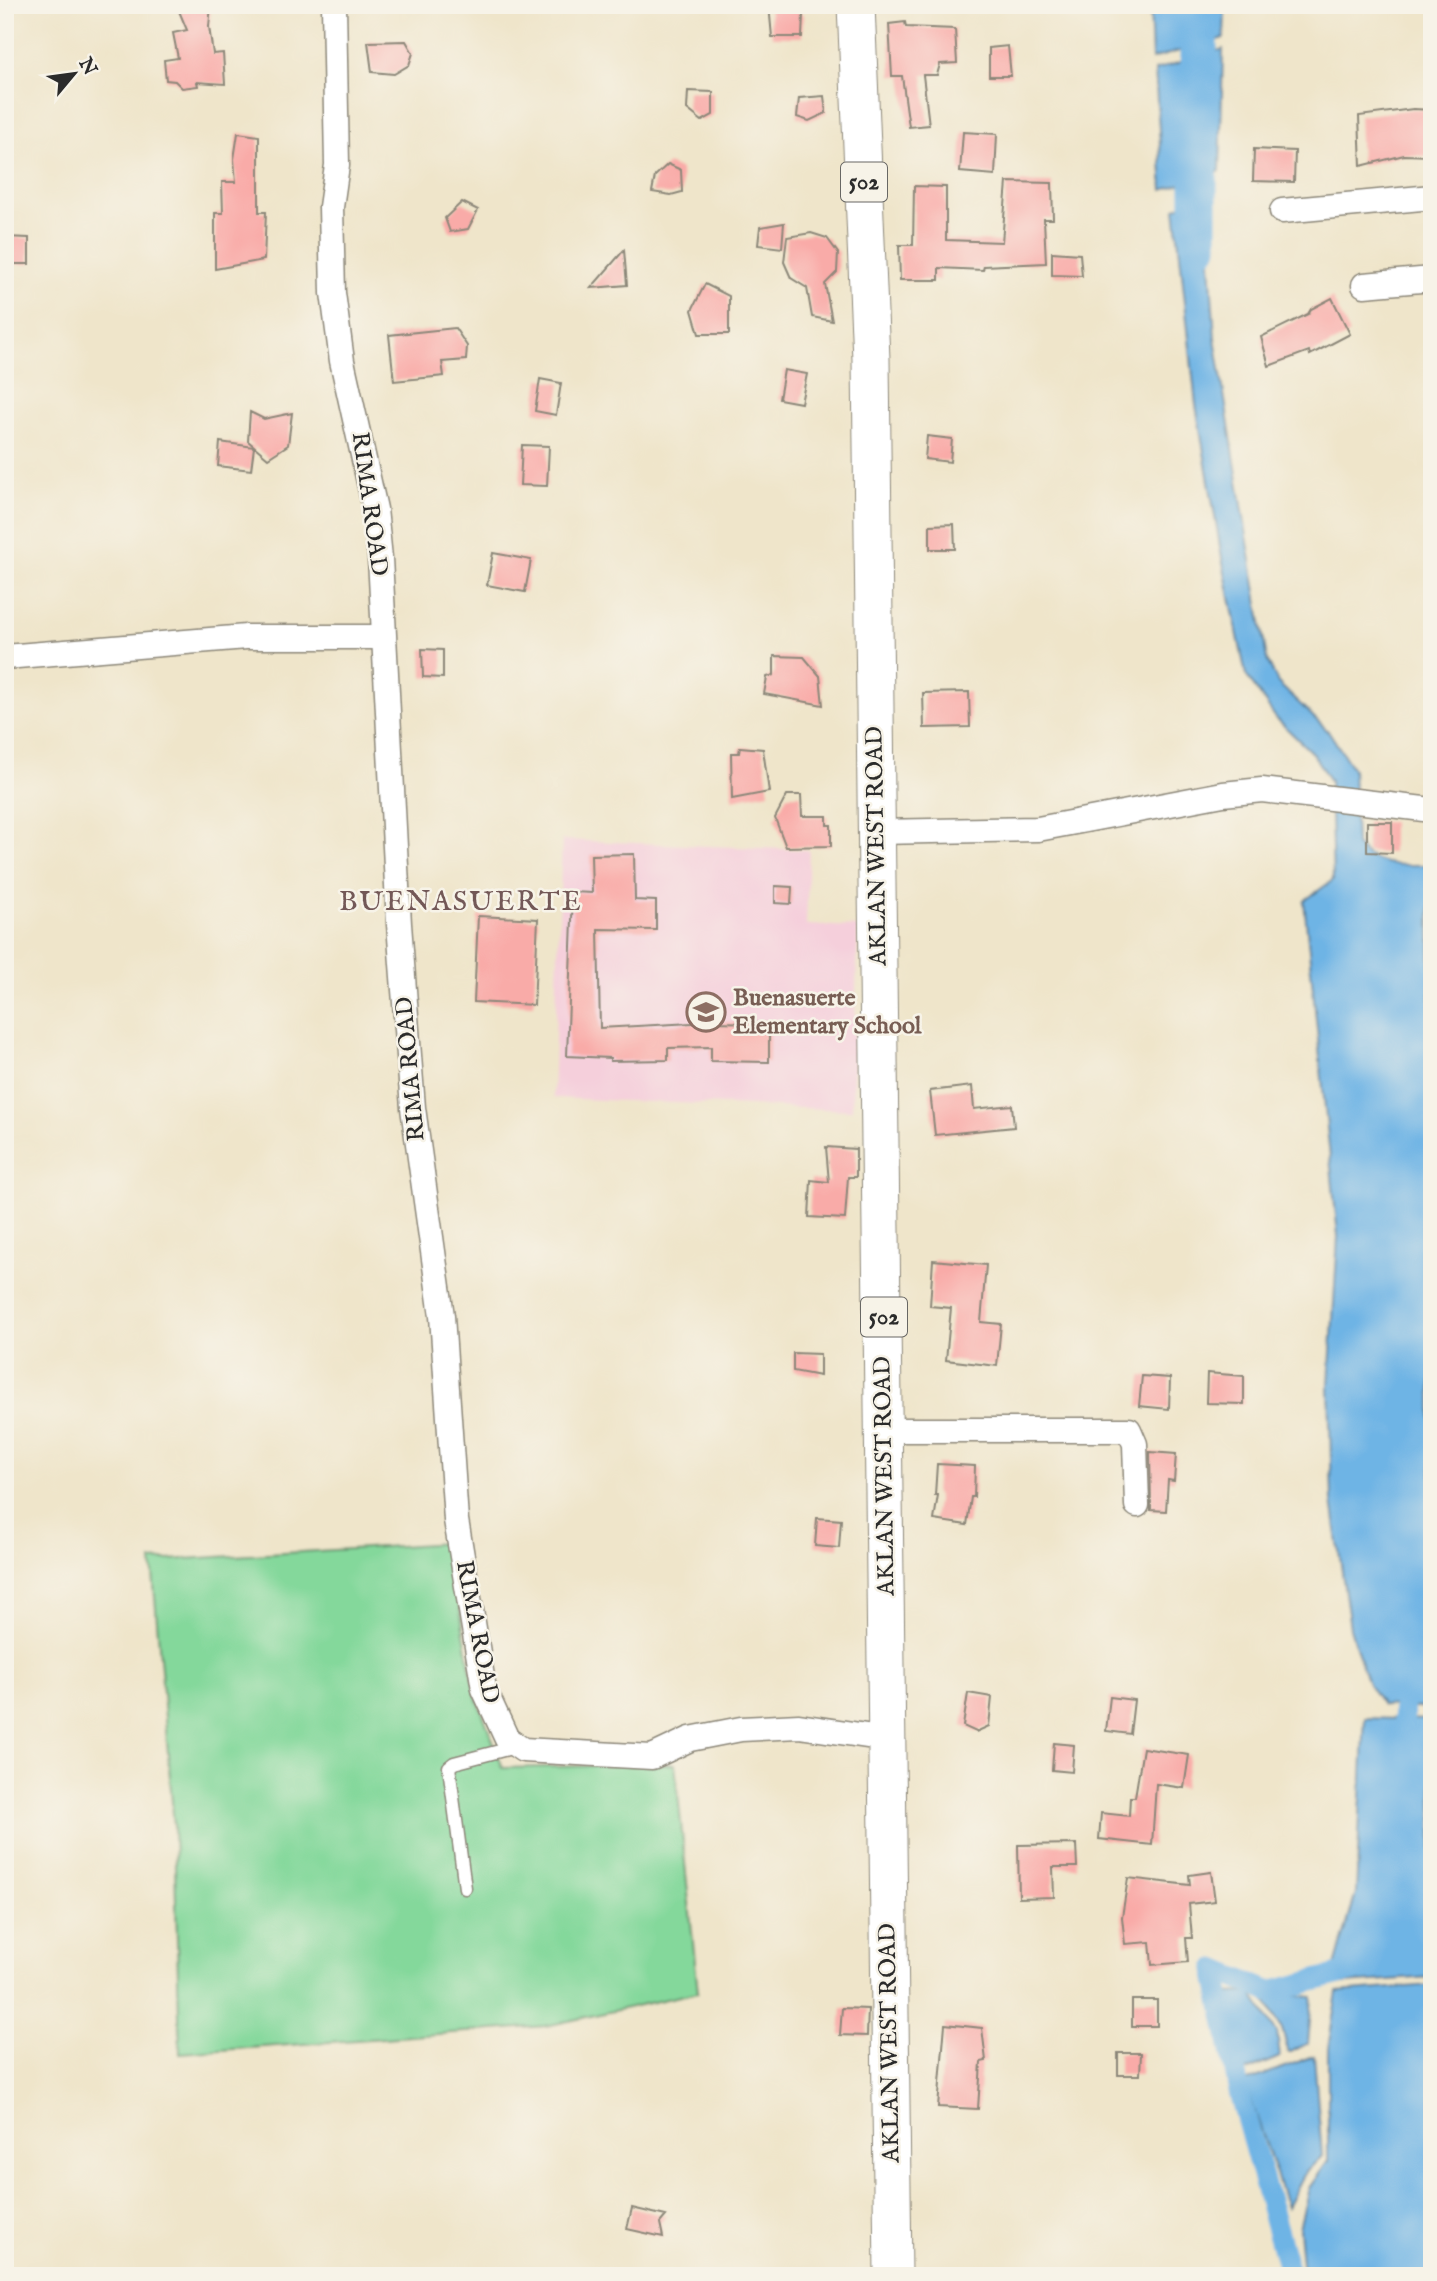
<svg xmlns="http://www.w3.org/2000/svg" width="1437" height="2281" font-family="'IM FELL English',serif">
<rect width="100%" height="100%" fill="#f7f3e8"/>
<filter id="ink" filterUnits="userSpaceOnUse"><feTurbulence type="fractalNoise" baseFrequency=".0143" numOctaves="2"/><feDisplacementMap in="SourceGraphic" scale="14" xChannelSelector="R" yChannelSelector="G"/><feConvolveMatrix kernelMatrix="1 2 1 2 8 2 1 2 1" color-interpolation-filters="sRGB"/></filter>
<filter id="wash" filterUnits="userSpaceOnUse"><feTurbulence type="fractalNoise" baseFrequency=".00686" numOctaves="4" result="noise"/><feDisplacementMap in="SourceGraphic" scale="28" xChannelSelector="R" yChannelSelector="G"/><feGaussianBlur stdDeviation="1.57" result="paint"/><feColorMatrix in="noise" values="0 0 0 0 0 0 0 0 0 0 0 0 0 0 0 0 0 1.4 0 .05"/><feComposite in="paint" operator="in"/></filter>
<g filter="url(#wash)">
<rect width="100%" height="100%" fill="#efe5ca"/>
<path fill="#f5cfdb" d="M562,840L809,850L806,925L858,927L852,1110L553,1098Z"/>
<path fill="#84d89b" stroke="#588263" stroke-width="2" d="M448,1543L474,1690L503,1768L675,1764L698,1992L546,2026L180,2053L174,1826L152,1561Z"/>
<path fill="#6eb4e5" stroke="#4c7088" stroke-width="2" d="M1150,5H1225L1224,38L1152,59Z
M1223,49L1220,171L1163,190L1155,70Z
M1212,191L1210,262L1215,338L1267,660L1278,683L1329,732L1353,769L1356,845C1375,868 1402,865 1430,865L1432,1708L1382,1705L1368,1684L1350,1628L1332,1501L1329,1385L1338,1236L1304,901L1333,880L1330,781L1313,754L1276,718L1246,675L1222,558L1196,405L1175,208Z
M1365,1718L1432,1720V1977L1330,1984L1356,1893Z
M1432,1985V2276H1303L1299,2228L1309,2188L1328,2161V2049L1337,1992Z
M1251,1992L1277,2033L1280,2057L1241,2073L1226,1993Z
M1261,1992L1312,1997L1308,2043L1289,2053L1282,2029Z
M1314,2056L1322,2156L1305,2173L1287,2207L1245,2082Z"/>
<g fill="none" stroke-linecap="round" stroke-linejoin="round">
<path stroke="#6eb4e5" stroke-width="21" d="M1403,1678L1404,1747
M1290,2276L1240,2096L1215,1969L1270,1992L1355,1970L1356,1966"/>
<path stroke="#6eb4e5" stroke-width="37" d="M1199,246V5"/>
</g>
<g id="blocks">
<path fill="#f9aba8" d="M211,5L209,27L213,54L223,53L225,84L197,82L198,86L182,88L175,81L166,80L164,60L178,58L173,33L187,30L179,11Z
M769,5H791L803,15L802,37H772Z
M905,22L906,27L955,29L957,63L940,64L937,75H923L929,125L909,127L902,76H892L889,24Z
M406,41L413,53L409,65L394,74L372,72L368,42Z
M1008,46L1011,76H989V48Z
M688,91L713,92V115L702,121L687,109Z
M824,96L826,113L809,121L797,117L799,98Z
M1413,109L1432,110V156L1404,155L1361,166L1359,116Z
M963,132L997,134L995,175L960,172Z
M238,133L259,136V212H266L264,260L215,269V213H223L222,182H236L234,159Z
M1254,149L1295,151L1294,182L1253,181Z
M668,164L681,170L682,192L671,195L652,192L655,176Z
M1007,182L1052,183L1053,219H1044L1046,263L984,266L983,270L939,268V280H900L899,245H913L914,186L946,187V240L1002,242Z
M462,202L478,210L468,229L450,232L445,218Z
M784,223L782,248L758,245L760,227Z
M811,233L827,238L838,253L837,272L825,284L832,321L812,317L807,288L791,278L784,262L787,237Z
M5,237L29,238V264H5Z
M624,250L627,285L591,288Z
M1052,252L1080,254L1082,276L1052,275Z
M705,284L729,296V334H699L692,310Z
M1332,298L1350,334L1310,355L1309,351L1269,366L1261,337L1308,314L1311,309Z
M455,328L467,346L466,360L442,362L444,376L394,381L389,335Z
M784,370L807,374L801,403L779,399Z
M540,379L561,383L556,415L535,411Z
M250,412L264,419L292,413L288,445L268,458L248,441Z
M927,436L952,439L950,462L925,459Z
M220,442L254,447L251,470L218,466Z
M522,445L549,446L547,486L520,485Z
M954,524L955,549H930V525Z
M493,553L531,560L525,592L487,585Z
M422,649L443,650V678L423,677Z
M774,656L804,657L820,676L823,705L764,694L767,677L774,675Z
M969,692L970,727L924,728L923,693Z
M740,747L763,749L769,792L732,799L731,753H739Z
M787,795H801L802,816H827V825H831V846L786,847L775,818Z
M1367,822H1392V853L1367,852Z
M634,854L635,900L656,901V930L598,929L600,1028L711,1022L769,1023V1062L711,1061V1047L668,1048V1060L610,1061V1058L567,1056L573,892L592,893L591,855Z
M775,886L792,887L791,904L775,903Z
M478,916L538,919L534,1005L474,1002Z
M972,1086L974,1109L1012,1105L1014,1127L935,1135L930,1091Z
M826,1147L856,1149V1177H848L845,1219L809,1217L811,1180L829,1182Z
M933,1260L986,1265L981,1322L1001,1324L997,1366L946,1360L951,1308L930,1306Z
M793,1353L820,1354V1376L793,1371Z
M1207,1373L1244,1376V1404L1206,1403Z
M1142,1376L1170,1378L1169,1409L1139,1406Z
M1150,1452L1176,1454L1174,1481L1168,1480L1166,1511L1151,1510Z
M937,1464L975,1466L974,1497H971L967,1525L934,1520L938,1495H935Z
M817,1518L841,1520L839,1548L815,1546Z
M968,1693L992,1697L989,1726L976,1732L963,1726Z
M1110,1697L1134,1700L1130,1734L1106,1731Z
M1054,1743L1074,1745L1072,1772L1052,1770Z
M1143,1748L1189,1755L1184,1788L1156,1784L1152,1845L1099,1839L1101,1813L1129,1816L1130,1797H1135Z
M1076,1844L1077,1867H1053L1054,1897L1019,1898L1018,1845Z
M1211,1872L1215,1901L1189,1904L1192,1938H1186L1188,1962L1152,1965L1150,1942L1125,1944L1122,1917L1128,1878L1190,1885L1189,1875Z
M1132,2000H1157V2026H1132Z
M842,2008L868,2009L867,2036L840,2035Z
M945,2024L982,2028L986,2061L981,2062L978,2109L938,2107Z
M1118,2053H1141L1140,2075H1118Z
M632,2208L666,2216L660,2223L663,2237L627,2229Z"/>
</g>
</g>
<g filter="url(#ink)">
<use href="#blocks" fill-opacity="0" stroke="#8d887a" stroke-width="2"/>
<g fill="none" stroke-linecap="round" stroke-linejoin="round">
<g stroke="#8d887a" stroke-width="15">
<path id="lane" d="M465,1888L449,1767L454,1763L515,1747"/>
</g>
<g stroke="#8d887a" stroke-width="27">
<path id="street" d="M334,5L337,165L331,207L333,293L342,361L375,509L380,558L399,924L413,1108L442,1316L456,1520L484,1689L507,1739L523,1750L652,1757L690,1739L741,1729L799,1726L887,1739
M1282,211L1432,197
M1364,285L1432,279
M5,657L246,637H383
M877,832L1038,829L1223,794L1262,790L1432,810
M885,1430H1129L1135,1444L1137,1505"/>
</g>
<g stroke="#8d887a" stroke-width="39">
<path id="primary" d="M856,5L871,359L893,2276"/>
</g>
<use href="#lane" stroke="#fff" stroke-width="12"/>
<use href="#street" stroke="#fff" stroke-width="24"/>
<use href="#primary" stroke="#fff" stroke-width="37"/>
</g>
</g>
<defs>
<g id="school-ring" transform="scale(2.0125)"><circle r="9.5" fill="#f7f3e8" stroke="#8d6e63" stroke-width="1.5"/><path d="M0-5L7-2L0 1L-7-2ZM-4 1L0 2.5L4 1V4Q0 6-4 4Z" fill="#8d6e63"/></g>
</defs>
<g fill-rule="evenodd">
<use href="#school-ring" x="706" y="1012"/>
</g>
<g text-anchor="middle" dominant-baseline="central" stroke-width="5" stroke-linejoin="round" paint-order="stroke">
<g fill="#f7f3e8" stroke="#686764" stroke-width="2">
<rect x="841" y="162.5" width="46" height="39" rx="5"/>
<rect x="861" y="1297.5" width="46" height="39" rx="5"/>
</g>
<g font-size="23" font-weight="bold" fill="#2b2b2b">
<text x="864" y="182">502</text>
<text x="884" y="1317">502</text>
</g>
<g font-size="24" fill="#2b2b2b" stroke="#f7f3e8">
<text transform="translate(369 504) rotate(82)">RIMA ROAD</text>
<text transform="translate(877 846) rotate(-91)">AKLAN WEST ROAD</text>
<text transform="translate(411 1069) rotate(-95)">RIMA ROAD</text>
<text transform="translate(885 1476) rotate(-91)">AKLAN WEST ROAD</text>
<text transform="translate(477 1632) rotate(79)">RIMA ROAD</text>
<text transform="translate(890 2043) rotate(-91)">AKLAN WEST ROAD</text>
</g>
<g font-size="24" font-weight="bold" fill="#785e54" stroke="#f7f3e8" text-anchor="start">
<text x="733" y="998">Buenasuerte<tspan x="733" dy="28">Elementary School</tspan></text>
</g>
<g font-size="28" letter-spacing="2" fill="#735857" stroke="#f7f3e8">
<text x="461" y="902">BUENASUERTE</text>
</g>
</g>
<rect width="1437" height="2281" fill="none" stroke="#f7f3e8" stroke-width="28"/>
<g transform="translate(74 74) rotate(61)" stroke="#f7f3e8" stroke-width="5" paint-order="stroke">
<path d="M0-5L12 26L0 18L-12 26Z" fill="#2b2b2b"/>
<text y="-10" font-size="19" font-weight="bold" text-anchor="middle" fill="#2b2b2b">N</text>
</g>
</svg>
